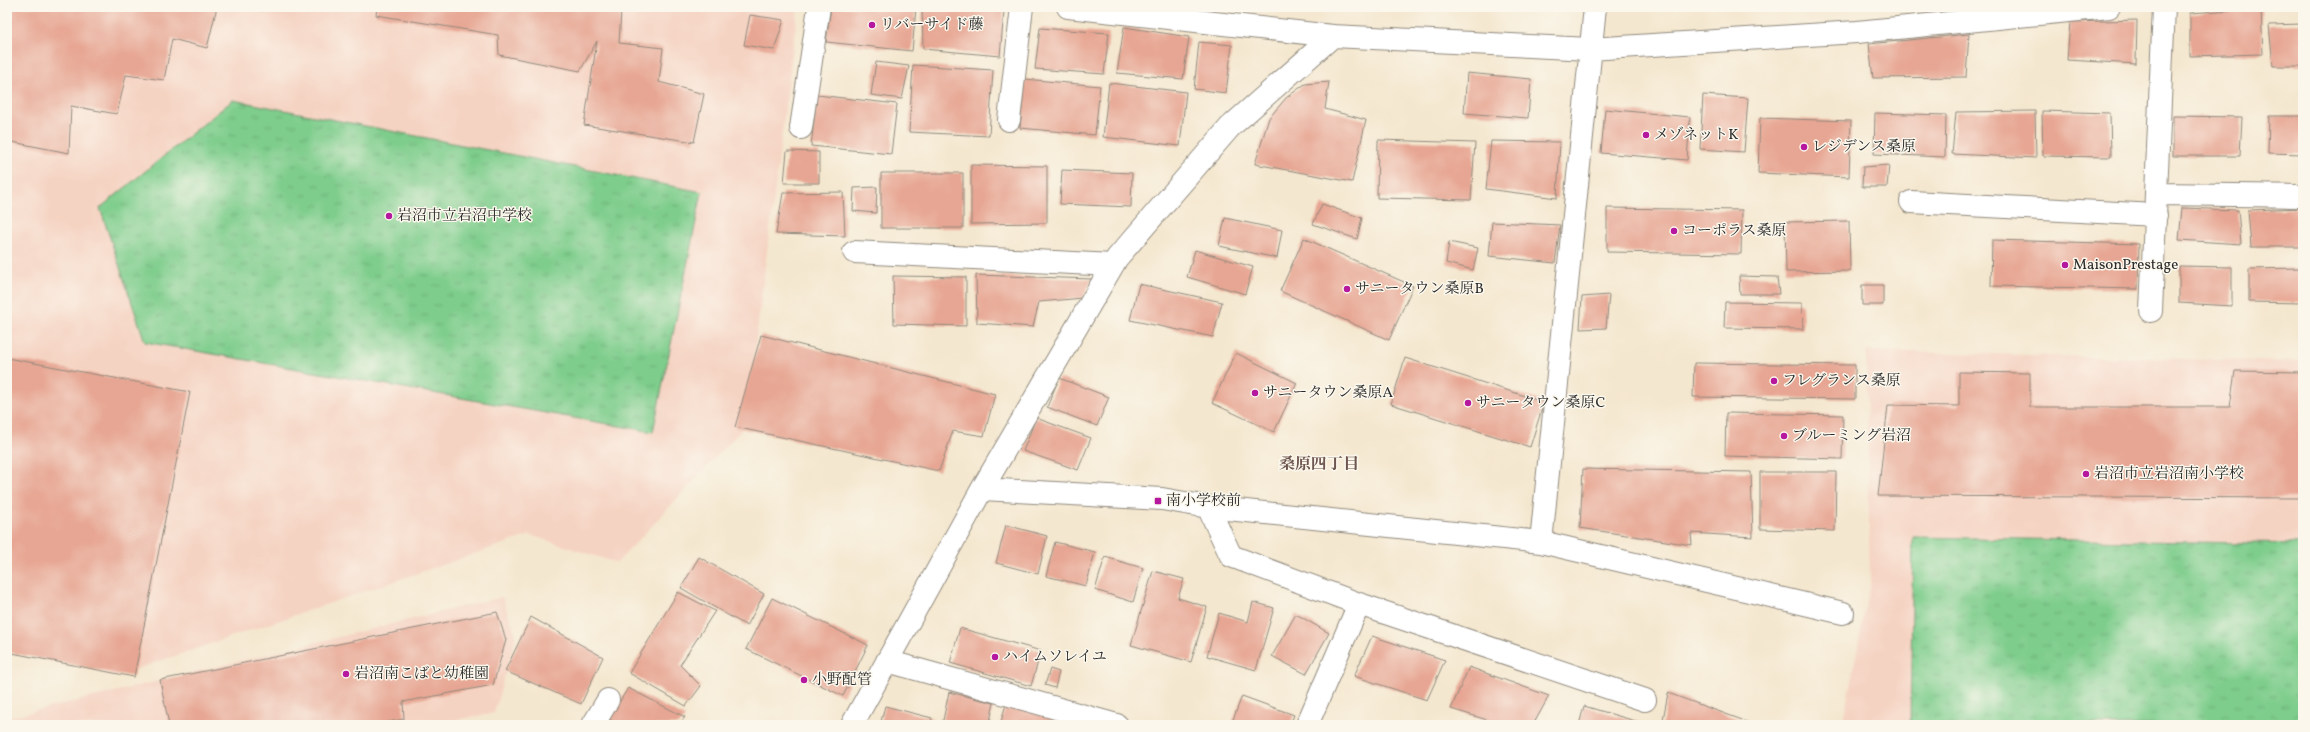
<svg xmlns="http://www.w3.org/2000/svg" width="2310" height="732" font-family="Vollkorn,'Noto Serif JP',serif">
<defs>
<pattern id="park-tufts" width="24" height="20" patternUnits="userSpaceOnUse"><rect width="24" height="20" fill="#7ecd8c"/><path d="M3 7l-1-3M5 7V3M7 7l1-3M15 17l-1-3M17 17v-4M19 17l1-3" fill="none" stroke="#6db079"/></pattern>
</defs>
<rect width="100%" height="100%" fill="#fbf7ec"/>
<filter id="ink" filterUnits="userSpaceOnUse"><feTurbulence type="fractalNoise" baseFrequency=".025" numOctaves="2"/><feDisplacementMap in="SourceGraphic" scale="8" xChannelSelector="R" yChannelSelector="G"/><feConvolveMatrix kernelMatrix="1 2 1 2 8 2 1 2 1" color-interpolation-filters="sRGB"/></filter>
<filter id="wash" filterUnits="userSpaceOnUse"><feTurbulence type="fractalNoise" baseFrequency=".012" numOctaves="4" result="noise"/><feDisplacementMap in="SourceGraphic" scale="16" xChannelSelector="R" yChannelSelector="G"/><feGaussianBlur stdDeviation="0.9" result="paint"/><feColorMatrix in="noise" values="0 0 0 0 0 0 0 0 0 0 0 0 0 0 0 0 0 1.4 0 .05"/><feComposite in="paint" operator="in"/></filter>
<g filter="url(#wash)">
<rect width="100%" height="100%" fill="#f4e7cf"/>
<path fill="#f5d3c2" d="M7,7H798L745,426L617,563L530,535L116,676L7,645Z
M1866,351L2303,362V725H1842L1870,586Z
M502,597L516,635L494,713L428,725H7V718Z"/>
<path fill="url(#park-tufts)" stroke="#547c5c" d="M233,100L702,192L653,432L145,342L100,208Z
M1913,537L2303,544V725H1910Z"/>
<g id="blocks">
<path fill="#e7a693" d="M7,7H217L207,48L172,39L164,80L126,75L117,114L71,106L69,153L7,141Z
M244,7H263V11Z
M377,7H597L621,11L619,43L663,48L659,82L704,94L694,142L584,125L597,41L580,71L499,55L498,35L376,15Z
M831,7L916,8L912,51L826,42Z
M922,7L1004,11L1000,56L923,49Z
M2261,8L2263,54L2190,56V13Z
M750,15L784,20L774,50L744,45Z
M2137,20L2136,64L2067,60L2070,22Z
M2303,24V66H2273L2269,25Z
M1124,27L1189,37L1183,79L1117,73Z
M1040,28L1109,33L1104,74L1035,69Z
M1969,34L1966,77L1873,78L1869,44Z
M1199,42L1232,45L1226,93L1194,89Z
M876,62L909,66L902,99L871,95Z
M913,65L993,70L989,136L909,132Z
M1467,73L1531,79L1528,118L1464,113Z
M1025,79L1100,86L1095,135L1020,128Z
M1329,82L1325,109L1366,120L1352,182L1255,164L1269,118L1286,98L1305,84Z
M1109,83L1186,92L1180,146L1103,137Z
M817,95L897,104L891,154L811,146Z
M1703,95L1748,98L1744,152L1700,149Z
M1605,109L1690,117L1687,160L1601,153Z
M2035,111L2036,158L1952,154L1956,112Z
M2042,111L2110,113L2111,157L2043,156Z
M1875,113L1946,115L1945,157L1874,154Z
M2173,116L2242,117L2240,156H2173Z
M2269,116H2303V154L2268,153Z
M1760,118L1851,121L1849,177L1758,173Z
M1378,140L1475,143L1471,200L1377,198Z
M1491,141L1560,142L1557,198L1486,189Z
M787,151L819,152V183H784Z
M971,165L1047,166V223L971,224Z
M1889,165L1887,187H1862L1863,167Z
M1062,170L1132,173L1131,207L1060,204Z
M881,173H963V228H881Z
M877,187L876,213L853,211L854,188Z
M843,192L845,236L776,234L783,193Z
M1322,204L1362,218L1357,239L1313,224Z
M1607,208L1742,210L1741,254L1607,252Z
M2182,208L2238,210L2241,244L2179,240Z
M2303,208V247H2251L2248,210Z
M1225,218L1282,230L1277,258L1219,246Z
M1849,221L1850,271L1786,272L1785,222Z
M1492,222L1560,225L1555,263L1489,256Z
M1304,238L1413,286L1389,340L1280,291Z
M1992,240L2139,244L2138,289L1991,286Z
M1449,242L1478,248L1473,270L1446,263Z
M1195,250L1253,267L1245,294L1187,277Z
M2179,266L2232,267V306L2179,303Z
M2301,268L2302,303L2249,302V269Z
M976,275L1092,279L1083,298L1039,302L1033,327L977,323Z
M893,276L966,277V326L894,324Z
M1739,276L1777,277L1779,294H1740Z
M1139,284L1222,302L1213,337L1130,320Z
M1862,285H1883V305H1862Z
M1609,295L1606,328L1580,329L1582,297Z
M1725,302L1802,303L1803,329L1724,328Z
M761,335L995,394L984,436L953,431L939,471L735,427Z
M1236,353L1297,383L1274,432L1212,403Z
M7,358L190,392L134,677L7,652Z
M1405,358L1544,402L1530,447L1391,404Z
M1694,363L1855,365V399L1693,397Z
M2235,371L2303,372V498L1878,496L1888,405L1959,406V372L2030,373V407H2230Z
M1059,378L1109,397L1097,426L1047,407Z
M1726,413L1843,415L1842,459L1725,456Z
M1036,418L1091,438L1078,470L1023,451Z
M1583,469L1751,472L1753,537L1691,533L1692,545L1580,528Z
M1760,472H1836L1835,531L1760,529Z
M1006,525L1047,536L1038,574L996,563Z
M1055,542L1095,552L1086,586L1046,576Z
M699,557L764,594L747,626L681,588Z
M1105,557L1143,568L1133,602L1095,590Z
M1153,571L1184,579L1178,598L1207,607L1191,662L1131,645Z
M678,592L715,611L680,665L701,686L686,706L629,673Z
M772,598L868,645L843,696L746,649Z
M1253,602L1274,608L1256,670L1207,656L1219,613L1248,622Z
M497,612L506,640L493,685L403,702L404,719L373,725H169L160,680Z
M1296,614L1329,633L1306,674L1272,656Z
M531,617L603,657L581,704L505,671Z
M960,628L1041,651L1031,686L950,663Z
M1372,636L1445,660L1427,700L1354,676Z
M1469,667L1549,696L1533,725H1504L1451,709Z
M1050,669L1059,672L1055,688L1045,685Z
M628,688L685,717L679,725H621L609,719Z
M949,692L994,703L989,725H942Z
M1668,693L1756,725H1662Z
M1242,696L1294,715L1290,725H1231Z
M1006,704L1057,717L1055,725H1000Z
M885,706L932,718L931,725H880Z
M1584,706L1649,725H1579Z"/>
</g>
</g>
<g filter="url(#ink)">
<use href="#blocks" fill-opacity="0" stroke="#90897d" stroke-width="1"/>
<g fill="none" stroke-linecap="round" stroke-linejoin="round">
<g stroke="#90897d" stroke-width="24">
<path id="street" d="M1068,7L1333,36
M1009,120L1022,7
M801,128L819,7
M2156,194L2303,196
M1911,202L2156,215
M854,252L1113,265
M2151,311L2164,7
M982,489L1117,258L1230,127L1333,36L1590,49L1857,32L2109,7
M1208,507L1231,556L1359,604L1645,700
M1541,542L1843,613
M887,661L1117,725
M593,725L608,700
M852,725L982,489L1162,499L1208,507L1541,542L1595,7
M1307,725L1359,604"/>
</g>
<use href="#street" stroke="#fff" stroke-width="22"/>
</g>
</g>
<g fill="#b5179e" stroke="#fbf7ec" stroke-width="1.5">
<circle cx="872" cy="25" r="4"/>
<circle cx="1646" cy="135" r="4"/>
<circle cx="1804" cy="147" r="4"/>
<circle cx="389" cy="216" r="4"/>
<circle cx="1674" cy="231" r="4"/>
<circle cx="2065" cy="265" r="4"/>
<circle cx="1347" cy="289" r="4"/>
<circle cx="1774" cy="381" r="4"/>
<circle cx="1255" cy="393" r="4"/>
<circle cx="1468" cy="403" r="4"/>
<circle cx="1784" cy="436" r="4"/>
<circle cx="2086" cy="474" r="4"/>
<rect x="1154" y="497" width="8" height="8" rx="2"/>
<circle cx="995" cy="657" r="4"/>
<circle cx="346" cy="674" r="4"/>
<circle cx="804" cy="680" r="4"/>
</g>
<g text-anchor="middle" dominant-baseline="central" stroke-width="3" stroke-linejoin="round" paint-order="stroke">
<g font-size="15" fill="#2b2b2b" stroke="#fbf7ec" text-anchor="start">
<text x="880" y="25">リバーサイド藤</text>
<text x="1654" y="135">メゾネットK</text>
<text x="1812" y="147">レジデンス桑原</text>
<text x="397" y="216">岩沼市立岩沼中学校</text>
<text x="1682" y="231">コーポラス桑原</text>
<text x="2073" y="265">MaisonPrestage</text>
<text x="1355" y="289">サニータウン桑原B</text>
<text x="1782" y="381">フレグランス桑原</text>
<text x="1263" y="393">サニータウン桑原A</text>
<text x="1476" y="403">サニータウン桑原C</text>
<text x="1792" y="436">ブルーミング岩沼</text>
<text x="2094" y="474">岩沼市立岩沼南小学校</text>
<text x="1166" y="501">南小学校前</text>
<text x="1003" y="657">ハイムソレイユ</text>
<text x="354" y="674">岩沼南こばと幼稚園</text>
<text x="812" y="680">小野配管</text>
</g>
<g font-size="16" font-weight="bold" fill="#6d564f" stroke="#fbf7ec">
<text x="1319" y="465">桑原四丁目</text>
</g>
</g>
<rect width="2310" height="732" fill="none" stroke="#fbf7ec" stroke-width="24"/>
</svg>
